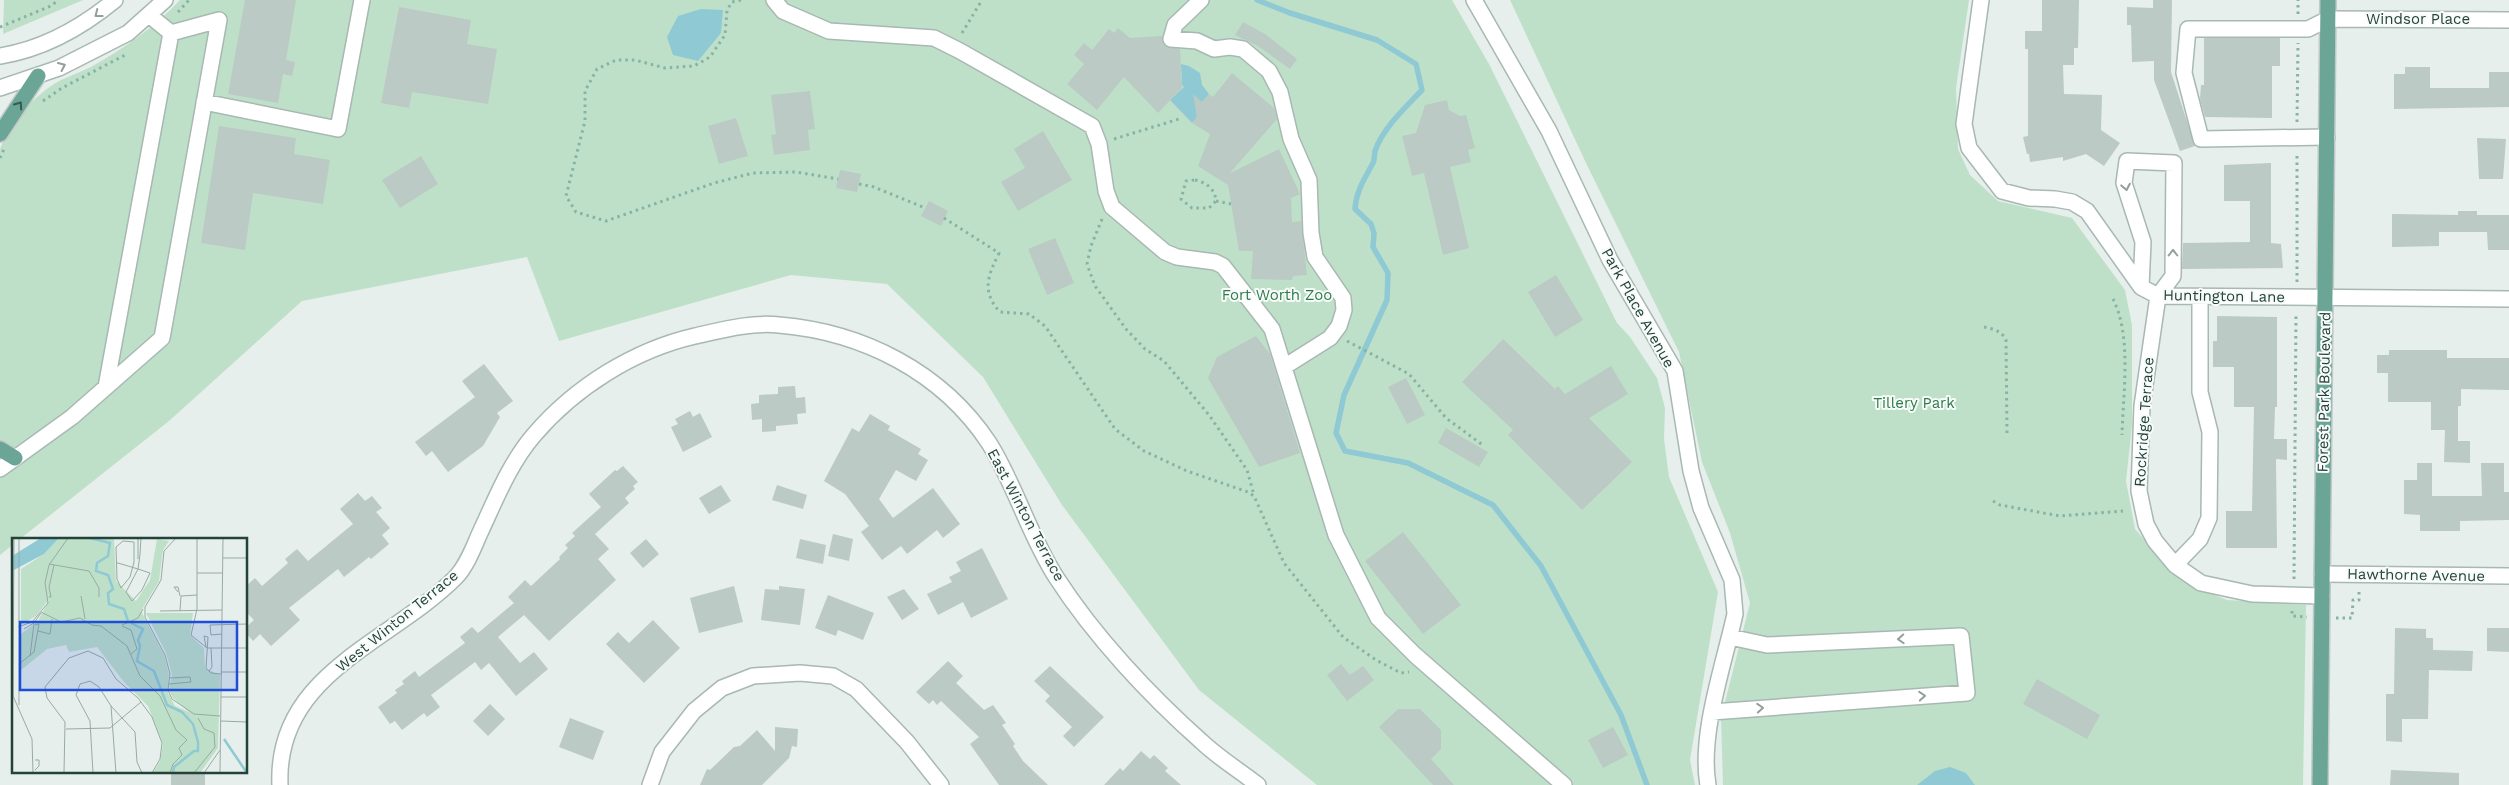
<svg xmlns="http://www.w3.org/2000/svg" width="2509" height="785" font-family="'Work Sans',sans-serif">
<rect width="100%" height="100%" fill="#e6efeb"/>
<path fill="#bfe0c8" d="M4,0H83L3,34Z
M180,0H1452L1489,64L1617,323L1630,337L1657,378L1665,408L1664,439L1669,477L1718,592L1690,760L1695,785H1317L1199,690L1062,505L983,377L887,284L791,275L559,341L527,257L302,301L169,421L20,539H14V544L0,555V149C11,122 33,96 59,81C69,76 81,72 91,67C123,49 155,27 180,0Z
M1510,0H1969L1956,88L1958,149L1970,175L1998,201L2072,218L2125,290L2132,325V425L2126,481L2135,529L2165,563L2191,585L2227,600L2306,605L2303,785H1723L1721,718L1750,603L1730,533L1702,462L1679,352L1586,163Z"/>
<path fill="#8ec9d4" d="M701,9L723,10L721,33L698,61L673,55L667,37L678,16Z
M1181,64L1189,66L1200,73L1202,85L1209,94L1196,110L1197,117L1192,123L1170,100L1184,87L1180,83L1182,81Z
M1950,767L1966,773L1975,785H1917L1935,771Z"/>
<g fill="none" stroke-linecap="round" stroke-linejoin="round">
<path stroke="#8ec9d4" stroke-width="5.5" d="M1257,0L1290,13L1377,40L1416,64L1422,90C1405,108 1383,128 1375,151C1374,155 1375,159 1373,163C1365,178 1356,191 1355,209L1371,224L1374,233L1373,247L1388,273L1387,300L1344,395L1336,433L1345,451L1408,463L1493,505L1541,566L1621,715L1647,785"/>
</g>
<path fill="#bbcac4" d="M245,0H296L286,60L295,62L292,76L283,74L278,103L228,94Z
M2042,0H2079L2078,48H2074V65H2063L2064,94L2102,95L2101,130L2120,143L2104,166L2086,154L2063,161V157L2030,162L2029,154H2027L2023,137L2028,136V49H2025V31H2042Z
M2153,0H2172L2171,72L2195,146L2180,151L2154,80V61L2132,62L2131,25H2127V7L2153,8Z
M399,7L471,20L467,44L497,49L488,104L412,92L409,108L381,103Z
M1243,22L1265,34L1297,59L1290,69L1258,46L1235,35Z
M1118,28L1130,38L1162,36L1165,46L1180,49L1182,88L1158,113L1124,77L1097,110L1067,84L1084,64L1074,55L1084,43L1092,50L1109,29L1114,33Z
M2204,38H2280V66H2272V118L2205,117L2200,99L2201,85H2204Z
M2405,67H2430V88H2489V72H2509V107L2394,109V74H2405Z
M1232,73L1274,108L1277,119L1230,173L1279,149L1300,194L1291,198L1292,222L1301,221L1307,275L1293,276L1292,280L1251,279L1253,251H1239L1228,185L1198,166L1210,134L1192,123L1197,117L1193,94L1202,102L1209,94L1213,97Z
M810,91L815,129L808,130L810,150L774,155L771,135L776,134L771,95Z
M1447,100L1449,110L1460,116L1466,115L1475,148L1468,150L1471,162L1450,167L1469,248L1443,255L1424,173L1412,176L1402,136L1416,133L1425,105Z
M736,118L748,156L719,164L708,126Z
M219,126L296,138L294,154L330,160L323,204L253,193L245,250L201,243Z
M1043,131L1072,180L1018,211L1001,182L1025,168L1014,149Z
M2477,138L2506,139L2503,179H2479Z
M421,156L438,184L400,208L382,180Z
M2271,163V243L2281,244L2283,268L2182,269L2183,243L2250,242V201H2224V165Z
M840,170L861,174L857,192L836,188Z
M929,201L948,211L941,226L921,216Z
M2458,211H2477V215H2509V250H2488L2487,232H2439V246L2392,247V214L2458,215Z
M1055,238L1074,283L1047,295L1028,249Z
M1556,275L1583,320L1555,337L1528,292Z
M2217,316L2277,317V407H2275L2274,439H2287V460L2276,459L2277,548H2226V511H2252L2254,407H2234V367H2213V341H2217Z
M1256,336L1270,354L1300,453L1259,467L1208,378L1217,357Z
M1503,339L1555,389L1558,386L1565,394L1611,366L1628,394L1589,418L1632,462L1582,510L1508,435L1513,430L1462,382Z
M2389,350H2447V358H2509V390L2461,389V406H2458V441H2470V463L2444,462L2445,430H2431V402H2388V373H2377V355H2389Z
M484,364L513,401L497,413L500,417L483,446L448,472L432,451L426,456L415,442L475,397L462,381Z
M1406,378L1425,415L1407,424L1388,387Z
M795,386L796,398L805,397L806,413L797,414L798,424L776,426V431L762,432V419L752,420L751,404L759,403V395L778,394V387Z
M690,411L693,417L700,413L712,437L683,452L671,427L678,424L675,419Z
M870,414L890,426L888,430L921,449L918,454L928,460L916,481L896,470L879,499L893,518L933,488L960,524L943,538L937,530L907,554L901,546L882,560L861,532L869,526L845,494L824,481L852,428L859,432Z
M1446,428L1488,452L1479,467L1438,443Z
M2417,463H2432V496H2482L2481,463H2504V492H2509V520L2460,521V531H2420V515L2404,514V480H2417Z
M623,466L638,482L633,486L635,489L625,498L629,503L595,534L609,549L598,559L616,580L549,641L524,615L498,637L520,663L534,652L548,669L516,696L489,663L481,670L475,662L431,695L440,707L427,717L424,713L402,730L395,721L390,724L378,707L397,693L395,690L404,684L402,681L415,671L419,677L465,643L460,637L472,627L478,633L514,603L508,597L525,580L531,586L560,559L559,557L568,548L565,545L575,536L572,533L601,507L589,494L615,470L617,471Z
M721,485L731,501L709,514L699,498Z
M777,485L807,495L803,509L772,500Z
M358,493L365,501L372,496L382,508L376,512L390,528L382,535L389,544L371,559L369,557L344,577L338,569L289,608L300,620L271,646L260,634L253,641L246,633V627L254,620L246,612V586L255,578L262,586L288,563L285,559L297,549L308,561L353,524L340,509Z
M1403,532L1461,605L1423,634L1365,561Z
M833,534L853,539L849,561L828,556Z
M646,539L659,554L643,568L630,553Z
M800,539L826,545L823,564L796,558Z
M982,548L1008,599L971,618L963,602L938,615L927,594L952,582L949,577L961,571L956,562Z
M734,586L743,622L699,633L690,598Z
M779,586L805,589L800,625L761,620L765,589L779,590Z
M904,589L919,609L902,620L887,597Z
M828,595L874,613L863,640L838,630L836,636L815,628Z
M653,620L680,648L644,683L606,644L618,632L629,643Z
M2395,628L2426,629V638H2433V650L2473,651L2472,671L2429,670L2428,719H2402V742L2386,741V694H2394Z
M2487,628H2509V652L2487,651Z
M948,661L963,676L956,683L984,710L993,705L1006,723L1002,725L1015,744L1013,746L1023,761L1048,785H999L970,744L979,737L941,701L937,705L933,700L929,704L916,692Z
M1341,664L1350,675L1363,666L1374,680L1347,701L1327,675Z
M1050,666L1104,717L1074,747L1063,736L1072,727L1045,701L1050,696L1034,681Z
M2037,679L2100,715L2087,739L2023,704Z
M490,704L505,719L488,736L473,721Z
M1398,709H1420L1441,730V749L1431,759L1454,785H1433L1379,727Z
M570,718L604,731L593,760L559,747Z
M775,727L798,729L797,747L792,746L789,758L762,785H700L707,769L710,770L734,747L740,746L757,730L775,751Z
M1613,727L1628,755L1603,768L1588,740Z
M1141,751L1150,759L1154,755L1168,768L1165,771L1181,785H1104L1120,768L1123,771Z
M2391,770L2459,773V785H2390Z
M171,771H205V785H171Z"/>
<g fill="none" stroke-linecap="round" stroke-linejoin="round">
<g stroke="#a8b8b2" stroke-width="18">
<path id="minor" d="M774,0L783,11L829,31L934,38L960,51L1092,126L1099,144L1106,191L1112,207L1165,252L1177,257L1215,262L1223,266L1272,329L1336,535L1378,618L1415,655L1564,785
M1201,0L1175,25L1171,39L1197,41L1214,49L1230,47L1243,49L1269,71L1280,92L1291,139L1309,180L1311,233L1315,257L1343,298L1344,310L1339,326L1330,338L1284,367
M1474,0L1549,131L1610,260L1675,371L1691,471L1701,508L1732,580L1735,614C1724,664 1699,735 1708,785
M1981,0L1964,124L1969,148L2002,191L2029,198L2055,199L2072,202L2087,211L2141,287L2158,296L2509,299
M0,56C44,49 81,28 115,0
M0,88L59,68L128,33L165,0
M204,102L338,129L362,0
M2327,137L2201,139L2184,73L2188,29H2308L2328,19L2509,20
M2141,287L2143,242L2124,183L2127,161L2174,163L2173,276L2158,296L2142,406L2139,491L2146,524L2155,541L2175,565L2201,583L2252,594L2322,596
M106,387L171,33L149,15
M0,469L72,417L162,338L219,20L171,33
M2175,565L2200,539L2209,518L2210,432L2200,392V297
M2322,574L2509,576
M1712,712L1967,693L1961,636L1767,645L1730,637
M280,785C275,674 390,643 455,578C466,567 473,549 479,535C495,501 509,464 534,435C575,387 634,350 695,336C722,330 751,322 779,325C863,332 942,372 989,443C1015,484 1029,535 1056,577C1094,636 1149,695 1202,742C1219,758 1240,771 1258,785
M650,785L662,752L694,711L722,688L753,676L800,673L833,676L856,689L907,742L941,785"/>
</g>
<g stroke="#c2cac8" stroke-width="18">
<path id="major" d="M0,134L38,76
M0,449L15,458
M2320,785L2328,0"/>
</g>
<path stroke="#86b3a5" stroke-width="3" stroke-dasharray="2.5 4" stroke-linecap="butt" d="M741,0L732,2L727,10L725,35L710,57L694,66L665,68L635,60H616L597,69L585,91V121L566,196L576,212L606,221L714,183L753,173L796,172L838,179
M178,12L189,0
M2298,14V0
M0,27L53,5L57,0
M962,33L982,0
M43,101L62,88L127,54
M2297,122L2298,43
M1114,139L1179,119
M0,158L4,149
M1195,180C1206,182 1215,189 1216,201L1209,208H1192L1181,199L1186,181Z
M859,184L874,187L925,208
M1216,201L1231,204
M944,218L999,253C988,276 981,291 1000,312L1029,314L1045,326L1115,429L1144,451L1187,471L1248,492L1254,496L1284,563L1343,637L1376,660L1401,673L1409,672
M1102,219L1091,246L1087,264L1095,286L1126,329L1145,349L1164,361L1209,415L1247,470L1254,495
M2297,282V153
M2113,299C2132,336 2123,394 2122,435
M1984,327C1993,329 2002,331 2006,340L2007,433
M1347,341L1409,374L1446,418L1484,446
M1993,501L2000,505L2060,516L2123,511
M2294,579L2296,313
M2292,611V616L2307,617
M2336,618H2352L2353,600H2359V590"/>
<use href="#minor" stroke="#fff" stroke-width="15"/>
<use href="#major" stroke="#6aa596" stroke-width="15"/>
</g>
<defs><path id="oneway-chevron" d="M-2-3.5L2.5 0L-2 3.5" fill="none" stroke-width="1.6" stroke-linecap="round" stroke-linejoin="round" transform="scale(1.25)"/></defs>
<g stroke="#92a09c">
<use href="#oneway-chevron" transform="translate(98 14) rotate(142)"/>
<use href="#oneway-chevron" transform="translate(62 66) rotate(-25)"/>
<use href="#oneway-chevron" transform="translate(2126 187) rotate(79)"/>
<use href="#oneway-chevron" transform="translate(2173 253) rotate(-90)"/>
<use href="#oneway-chevron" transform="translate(1901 639) rotate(177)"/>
<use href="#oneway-chevron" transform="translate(1922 696) rotate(-4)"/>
<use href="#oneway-chevron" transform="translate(1760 708) rotate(-4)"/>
</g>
<use stroke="#365b51" href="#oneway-chevron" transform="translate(19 105) rotate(-55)"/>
<g text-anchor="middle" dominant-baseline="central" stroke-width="4" stroke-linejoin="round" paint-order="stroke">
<g font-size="15" fill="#24423a" stroke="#f7fbf9">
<text x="2418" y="19">Windsor Place</text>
<text transform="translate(2224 296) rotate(1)">Huntington Lane</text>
<text transform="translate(1638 308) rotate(61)">Park Place Avenue</text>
<text transform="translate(2324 392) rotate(-89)">Forest Park Boulevard</text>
<text transform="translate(2144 422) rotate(-86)">Rockridge Terrace</text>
<text transform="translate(1026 515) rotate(62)">East Winton Terrace</text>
<text transform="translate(2416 575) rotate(1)">Hawthorne Avenue</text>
<text transform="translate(397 621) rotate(-39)">West Winton Terrace</text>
</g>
<g font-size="15" fill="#2d7a4b" stroke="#f7fbf9">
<text x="1277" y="295">Fort Worth Zoo</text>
<text x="1914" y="403">Tillery Park</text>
</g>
</g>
<g transform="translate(12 538)">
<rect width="235" height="235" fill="#e6efeb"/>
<path d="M47,0H102L104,43L124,63L138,42L145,1L157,3L151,12L147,43L129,73L152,117L157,136L156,155L163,168L177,174L161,160L157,152L160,137L154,115L134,75H181L178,97L192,110L193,130L208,137L206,210L188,235H141L148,223L151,206L136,168L112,144L85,109L57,114L54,107L35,111L8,133L9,96L26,83L38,60L24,78L9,87V31L32,16Z" fill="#bfe0c8"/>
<path d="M29,0H47L32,16L0,33V18Z" fill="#8ec9d4"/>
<path fill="none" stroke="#8ec9d4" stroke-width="2.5" d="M78,0L98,5L96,18L85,25L84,33L96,37L101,51L96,55L97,66L112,71L116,83M119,85L131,91L126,102L128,108L125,123L142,133L155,167L170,174L181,186L186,204V213H182L162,229L161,235M212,201L235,235"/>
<path fill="none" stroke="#98aaa4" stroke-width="1" d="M2,0L1,158L20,201L21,235M7,0V167M164,0L152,13L149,42L133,69V79L153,117L158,136L156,152L160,161L182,176L208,178M185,0V71L179,97L195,110H235M111,3L122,4V24L118,39L109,50L105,41L104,9ZM211,20H235M126,21V0M105,25H106L126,31L138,35L130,52L120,63L114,54L125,33L126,31L127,24L128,16L129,0M37,26L77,33L87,50V59M185,35H210M166,54L162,49H166L168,58M69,58L73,81M37,59H39L37,49L42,27M148,73L210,72M168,73L169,58L185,57M29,74L49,84L68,80L80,87L89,88L115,108L128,138L148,158L164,192L175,202L167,210L170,217L161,226L158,235M110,87L126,80L131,71M110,88L119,92L125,111L119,116M6,89L20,84L36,65L33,45L37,27L56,0M12,91L22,85L29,75M26,93L38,96L40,81M210,96L199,97L198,87L235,86M194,109L192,98L196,99L194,130L199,135L209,136M18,118L22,86M7,126L22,114L27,86L23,87M197,133L200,129L199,110M209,134H235M157,146L179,144L178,139L158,140M209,159H235M99,168L123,194L125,224L130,235M209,183L235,184M54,191L98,190L129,164M23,232L27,228V222H23M52,235L53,184L35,160L33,149L57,120L76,113L91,120L104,141L126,160L140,179L150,205L148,221L140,235M81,235L78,183L64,157L68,146L78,143L87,149L99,168L104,235M182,235L203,209L202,195L192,191L186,180M192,235L208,212M208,235L211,0"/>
<path fill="#1d4ed8" fill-opacity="0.15" stroke="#1d4ed8" stroke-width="2.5" d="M8,84H225V152H8Z"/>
<rect width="235" height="235" fill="none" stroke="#24423a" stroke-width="2.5"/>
</g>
</svg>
